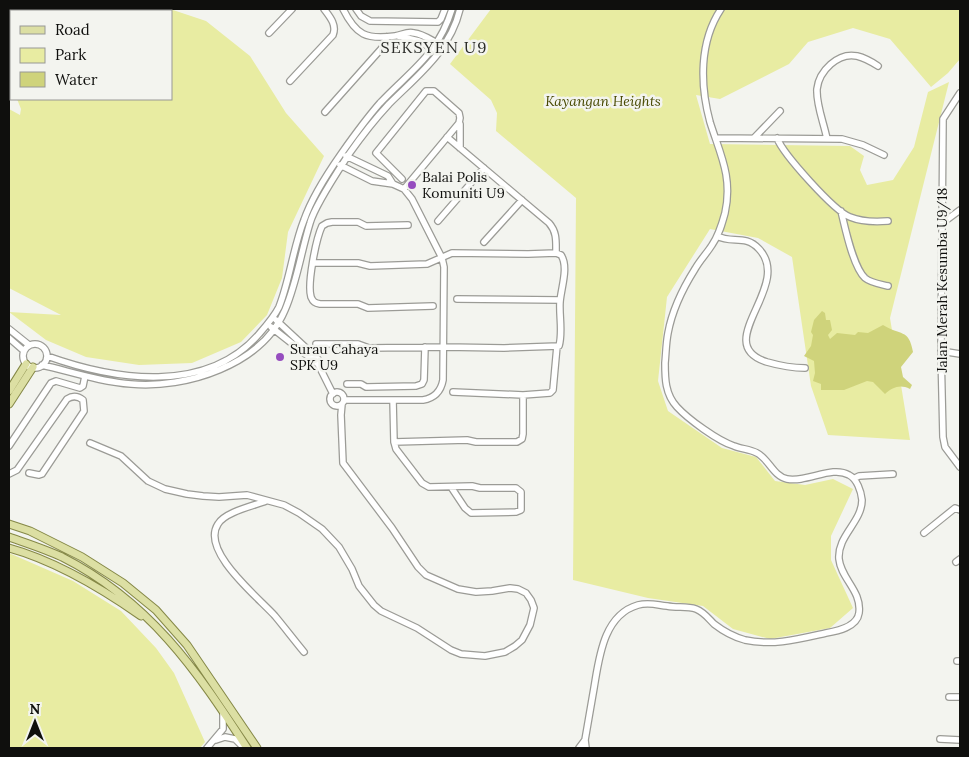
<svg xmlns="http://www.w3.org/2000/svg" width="969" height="757" font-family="Lora,serif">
<rect width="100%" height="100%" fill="#f3f4ef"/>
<path fill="#e8eca2" d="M145,9H170L206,21L250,56L286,113L324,156L288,232L282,278L267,315L241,342L192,363L139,365L86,357L46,340L9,312L61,315L9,288V109L20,115L21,109L17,99H171V11H137Z
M491,9H960V59L948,73L931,87L890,39L853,28L808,42L789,64L720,99L696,95L710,144L850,146L864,156L860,170L867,185L893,180L914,147L928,92L949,82L890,318L910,440L828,435L811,386L792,257L758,238L710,229L667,297L658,381L668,411L722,448L756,457L775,481L805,485L833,479L853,489L831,536V560L853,608L830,628L770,639L733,629L703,606L648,598L573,580L576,198L496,131L497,113L491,100L450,64Z
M9,553L73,581L121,611L156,648L174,673L205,742L200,748H9Z"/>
<path fill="#cfd37b" d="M822,311L825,313L826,320H830L832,330L828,335L830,339L837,333L855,335L858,332L868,333L883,325C900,336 909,328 913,352L901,367L903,377L912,385L910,389C900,384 893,387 885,394L873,382L867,381L844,390H821V384L813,381L815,373L814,361L804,356L811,346L813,335L811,332L814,320Z"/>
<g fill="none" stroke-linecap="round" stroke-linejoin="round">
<g stroke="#9b9b96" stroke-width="8">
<path id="minor" d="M343,9C356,35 366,40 395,36C402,35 407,31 414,33C423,34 431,40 439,44
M356,9L361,16L370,21L438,22L441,19L445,9
M269,33L292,9
M398,36L419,41L435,50
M290,81L333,35C337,25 330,17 324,9
M960,93L943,119L941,351L943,437L945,447L960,467
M325,112L382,48L387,37
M447,137L549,223C557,232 556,241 556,253
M716,138L842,139L863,145L884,155
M754,138L780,111
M777,138C783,154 834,211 850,217C862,222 875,222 888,221
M827,139C824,123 816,105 817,89C819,71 838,52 857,56C865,58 872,62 878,66
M346,156L388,176L393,184
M340,165L372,181L393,184L404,189L412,199L442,258L444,267L443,380C441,391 435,398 423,400H344
M402,179L376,153L426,91H434L459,113L460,118L459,123L460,124V148
M404,189L459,123
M841,211C845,227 853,267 865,278C871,283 880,284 888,286
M438,221L484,168
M941,224L960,210
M408,225L366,226L358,222H332L327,223L322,226C316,239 307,284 311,297C313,302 315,303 320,304H358L368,308L433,306
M717,236C732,244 745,234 759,249C794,286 709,344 767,362C781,366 791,368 805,368
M484,242L522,200
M313,263H358L370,266L427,264L452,253L528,254L556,253L561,255C569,267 561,288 560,302C559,316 563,332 559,346L504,348L445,347L369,348L358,344H316
M457,299L560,300
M276,320L318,359V364L333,394
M271,327L318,364
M9,329L29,345
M9,338L24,351
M23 356a12 12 0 1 1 24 0a12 12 0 1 1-24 0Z
M941,351L960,354
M47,356C114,380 206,395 259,334C266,326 274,317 279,307C290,279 293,248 304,220C312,197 327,174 341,154C353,137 366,119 380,103C411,70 438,55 452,9
M42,365C72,372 101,382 131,384C186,389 262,365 285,310C297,282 301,252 310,223C315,205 338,171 349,154C361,137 375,119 389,104C418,75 450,51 460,9
M347,384H361L366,387L416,386L422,384L424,380L425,347
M453,392L523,395L550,393L553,390L557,346
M330 399a7 7 0 1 1 14 0a7 7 0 1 1-14 0Z
M393,400L394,442L396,449L422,483L429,487L472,486L480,488H516L521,492V510L516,512L471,513L465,508L451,487
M394,442L467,440L476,442H517L522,439L523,434V395
M90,443L121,456L148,481L165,489L187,494L203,496L219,497L247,495L284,505L299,513L322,529L339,547L352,569L359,586L374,605L381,611L417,628L451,650L461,654L485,656L505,652L515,646L522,640L530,625L534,608L531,600L526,593L518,589L510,588L492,591L476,592L458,589L426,575L418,567L392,528L343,463L341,415L342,404
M9,446L51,383L56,381L80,388L83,386L85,376
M9,474L17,470L67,399C73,395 78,396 83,400L84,411L42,474L39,475L29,473
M855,478L859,476L893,474
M266,501C253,506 225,512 218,524C200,551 259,598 275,616C285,628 294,640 304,652
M924,533L955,508L960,510
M956,562L960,559
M957,661H960
M949,697H960
M940,739L960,740
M216,740L225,737L235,739L244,748
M207,748L223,729V712
M579,748L585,740
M586,748L585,740C588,723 591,706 594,688C599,659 603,615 638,605C649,602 657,605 667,606C677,608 687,606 696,609C704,612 709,619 714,624C723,631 734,637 745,640C773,646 799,639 826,633C838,631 857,627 859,613C862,591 841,579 839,559C837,536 862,522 862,500C861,491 857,479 849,475C832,465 807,483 787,479C773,476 769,459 757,453C750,449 741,449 734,446C718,441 688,419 677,407C665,394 665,378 665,363C666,353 666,343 668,333C672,311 683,288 695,269C700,260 707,253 712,245C719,235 722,224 725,213C733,177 720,154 710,122C700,85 699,42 721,9"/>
</g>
<g stroke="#858847" stroke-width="9">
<path id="major" d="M9,391L26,364
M9,404L33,367
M9,524L30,531L82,557L123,583L156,610L187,645L257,748
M9,537C26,543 45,549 62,557C149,601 196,669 247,748
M9,548C56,561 101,588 141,616"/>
</g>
<use href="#minor" stroke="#fff" stroke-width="5.5"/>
<use href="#major" stroke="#dcdfa3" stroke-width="7"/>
</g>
<g fill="#964dbf" stroke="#f3f4ef" stroke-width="2">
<circle cx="412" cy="185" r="5"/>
<circle cx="280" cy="357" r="5"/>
</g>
<g text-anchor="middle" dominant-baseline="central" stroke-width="5" stroke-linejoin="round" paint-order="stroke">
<g font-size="14" font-style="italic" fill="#494a03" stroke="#f3f4ef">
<text x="603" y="101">Kayangan Heights</text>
</g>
<g font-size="14" fill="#0f0f0d" stroke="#f3f4ef" text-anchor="start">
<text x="422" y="177">Balai Polis<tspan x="422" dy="16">Komuniti U9</tspan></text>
<text x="290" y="349">Surau Cahaya<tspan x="290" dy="16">SPK U9</tspan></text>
</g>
<g font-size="14" fill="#0f0f0d" stroke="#f3f4ef">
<text transform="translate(942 280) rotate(-90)">Jalan Merah Kesumba U9/18</text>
</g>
<g font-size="16" letter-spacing="1" fill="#2c2d29" stroke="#f3f4ef">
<text x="434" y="47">SEKSYEN U9</text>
</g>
</g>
<rect width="969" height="757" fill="none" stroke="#0f0f0d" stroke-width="20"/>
<rect x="10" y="10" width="162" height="90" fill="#f3f4ef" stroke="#989895"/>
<rect x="20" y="26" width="25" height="8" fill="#dcdfa3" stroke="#989895"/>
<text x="55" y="35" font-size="15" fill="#0f0f0d">Road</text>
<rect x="20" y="48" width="25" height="15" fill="#e8eca2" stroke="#989895"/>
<text x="55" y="60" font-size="15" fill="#0f0f0d">Park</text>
<rect x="20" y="72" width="25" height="15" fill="#cfd37b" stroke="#989895"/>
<text x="55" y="85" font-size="15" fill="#0f0f0d">Water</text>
<g transform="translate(35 722)" stroke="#f3f4ef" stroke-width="4" paint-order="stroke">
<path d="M0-4L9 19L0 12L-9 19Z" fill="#0f0f0d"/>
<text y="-8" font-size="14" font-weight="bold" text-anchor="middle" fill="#0f0f0d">N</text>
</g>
</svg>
